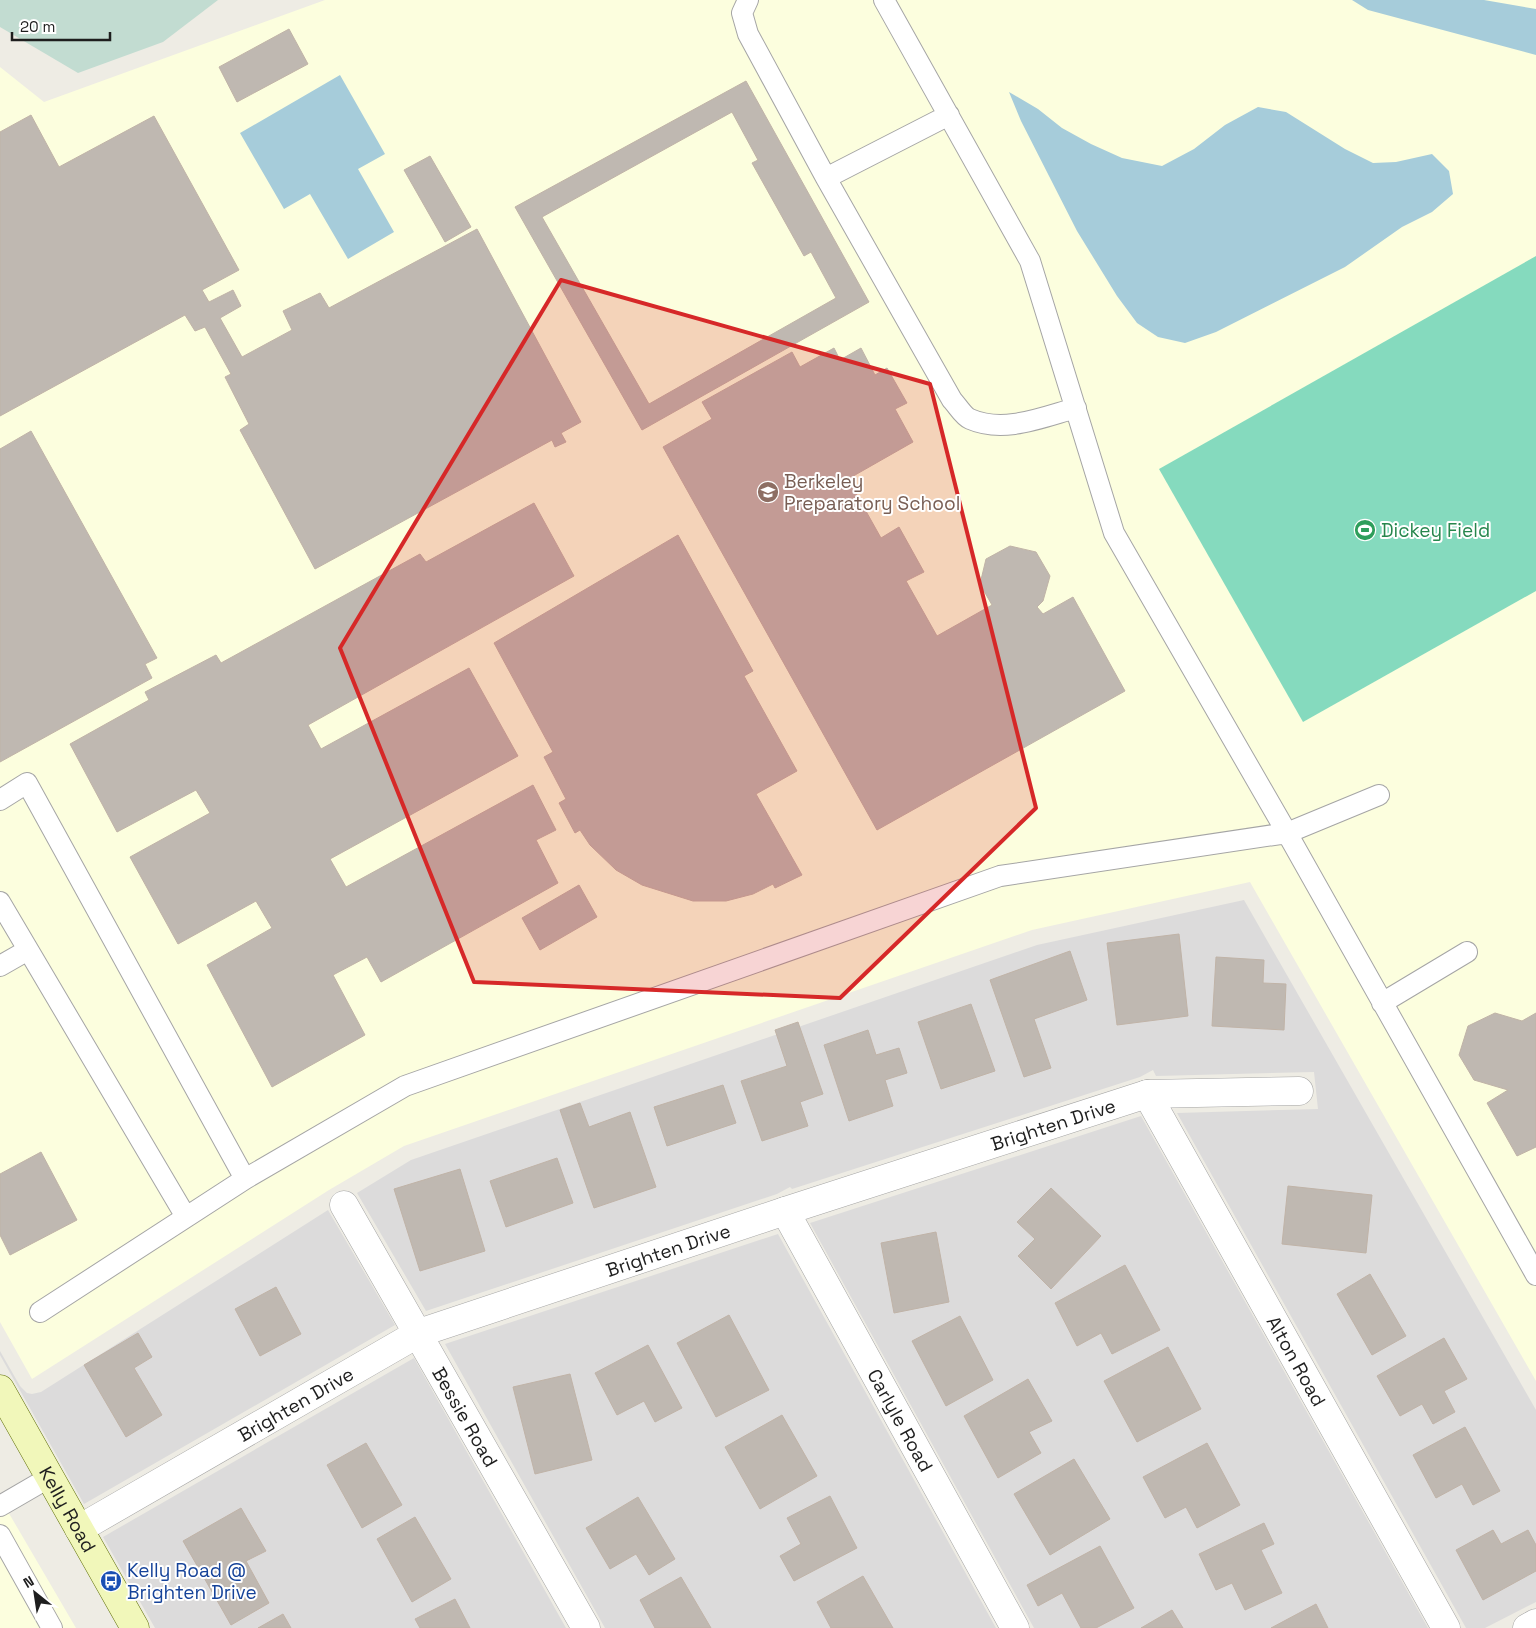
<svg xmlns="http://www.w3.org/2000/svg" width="1536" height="1628" font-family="'Space Grotesk',sans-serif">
<rect width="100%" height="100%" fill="#eeece4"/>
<path fill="#dcdbdb" d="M1244,900L1536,1410V1602L1485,1628H1466L1177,1113L1318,1109L1314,1072L1156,1076L1153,1070L1140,1077L792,1189L790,1187L777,1194L426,1311L357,1193L411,1160L1037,945Z
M1141,1116L1428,1628H1034L810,1223Z
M328,1210L395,1325L84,1504L0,1355V1351L20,1386L27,1393L32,1394L41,1392Z
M778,1234L996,1628H605L445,1344Z
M414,1358L566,1628H155L103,1537Z"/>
<path fill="#fcfede" d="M325,0H1536V1381L1250,882L1032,930L404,1146L329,1190L32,1379L0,1322V67L44,102Z
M0,1498L76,1628H0Z"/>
<path fill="#c2dcd1" d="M0,0H218L163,42L78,73L0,27Z"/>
<path fill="#85dabe" d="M1536,256V591L1303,722L1159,469Z"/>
<path fill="#a6ccda" d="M1352,0H1484L1536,9V55L1368,10Z
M340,75L385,154L358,169L394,232L348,259L310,194L284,209L240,133Z
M1009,92L1038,109L1062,128L1091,144L1122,158L1162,166L1194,149L1225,125L1258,107L1286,112L1345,149L1373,163L1396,162L1432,154L1449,171L1453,194L1432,212L1402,227L1345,267L1216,332L1185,343L1158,337L1137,323L1117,296L1077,231L1021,121Z"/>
<path fill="#bfb8b1" stroke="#c0b3a7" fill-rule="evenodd" d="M289,29L308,64L237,102L219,67Z
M746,81L869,302L642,430L515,207ZM732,112L758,160L752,163L804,256L811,252L836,298L649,404L542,217Z
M31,115L59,167L154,116L239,270L202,290L209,302L233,290L241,306L220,318L242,357L292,330L283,311L320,293L329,308L477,229L581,422L561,433L566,442L555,447L552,440L315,569L240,430L249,424L225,377L231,374L205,327L195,331L185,315L0,416V132Z
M430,156L471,227L445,242L404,170Z
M834,348L840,360L861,348L875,375L887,368L907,403L895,409L913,442L848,479L881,538L899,527L924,572L906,581L937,636L992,605L980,584L986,559L1010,546L1036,552L1050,576L1043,601L1037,607L1043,614L1073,597L1125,691L877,830L663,447L712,419L702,402L792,352L800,367Z
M31,431L157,658L145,664L152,678L0,762V449Z
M534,503L574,576L308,725L321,749L469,668L518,756L330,859L346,887L533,785L556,830L536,840L558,883L381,982L367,957L333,975L365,1035L272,1087L207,965L272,928L256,901L178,944L130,857L210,813L196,790L117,832L70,744L149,700L145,692L216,655L221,663L420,554L426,562Z
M678,535L753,671L744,676L797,771L756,794L802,875L775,888L773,884L753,894L726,901H693L642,885L616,870L590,845L580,830L575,833L559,803L566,799L544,757L553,752L494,643Z
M579,885L597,917L540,950L522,918Z
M1179,934L1188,1016L1117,1025L1107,943Z
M1070,951L1087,1000L1034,1019L1051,1068L1024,1077L990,980Z
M1216,957L1264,960L1263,983L1286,984L1284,1030L1212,1026Z
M971,1004L995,1071L941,1089L918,1022Z
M1495,1013L1522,1021L1536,1013V1147L1517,1156L1487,1103L1508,1090L1474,1080L1459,1055L1468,1026Z
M798,1022L823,1094L800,1102L808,1126L762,1141L741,1081L787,1066L775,1030Z
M868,1030L876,1055L899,1048L907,1073L885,1080L893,1106L849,1121L824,1045Z
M723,1085L736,1123L667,1146L654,1107Z
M580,1103L589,1127L630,1112L656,1187L594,1208L560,1110Z
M41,1152L77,1220L10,1255L0,1235V1174Z
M557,1158L573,1203L506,1227L490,1181Z
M460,1169L485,1251L420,1271L394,1189Z
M1288,1186L1372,1195L1366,1253L1282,1244Z
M1051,1188L1101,1236L1051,1289L1018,1256L1035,1239L1017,1222Z
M936,1232L949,1302L894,1313L881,1243Z
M1125,1265L1160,1330L1112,1354L1101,1333L1077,1346L1055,1303Z
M1370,1274L1406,1336L1372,1355L1337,1294Z
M276,1287L301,1334L260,1356L235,1309Z
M729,1315L769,1390L716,1417L677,1343Z
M960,1316L993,1380L946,1406L912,1341Z
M138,1333L152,1357L134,1368L162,1415L126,1437L84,1365Z
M1444,1338L1467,1379L1444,1391L1455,1412L1433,1424L1422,1404L1400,1416L1377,1376Z
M648,1345L682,1408L655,1422L644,1401L617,1415L595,1373Z
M1168,1347L1201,1409L1137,1442L1104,1381Z
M570,1374L592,1460L535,1474L513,1387Z
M1028,1379L1052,1421L1029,1432L1041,1453L998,1478L964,1416Z
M782,1415L817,1476L760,1509L725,1447Z
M1465,1427L1500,1491L1473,1505L1462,1484L1436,1498L1413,1455Z
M366,1443L402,1505L362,1528L327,1465Z
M1207,1443L1240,1505L1197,1528L1186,1507L1165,1518L1143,1477Z
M1074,1459L1110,1519L1050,1555L1014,1494Z
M830,1496L857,1548L794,1581L780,1556L801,1544L787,1518Z
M638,1497L675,1559L649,1575L636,1554L610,1569L586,1528Z
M241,1508L266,1551L246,1561L269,1603L231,1625L183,1541Z
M415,1517L451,1579L412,1602L377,1539Z
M1264,1523L1274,1544L1261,1550L1282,1593L1245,1610L1232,1583L1216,1590L1199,1554Z
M1493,1530L1501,1544L1528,1530L1536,1545V1571L1483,1600L1456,1550Z
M1100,1546L1134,1608L1096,1628H1081L1062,1593L1038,1606L1027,1585Z
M863,1576L893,1628H831L817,1602Z
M681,1577L711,1628H655L640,1600Z
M455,1599L470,1628H420L415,1619Z
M1316,1604L1328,1628H1271Z
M1172,1610L1183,1628H1141Z
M283,1614L291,1628H258Z"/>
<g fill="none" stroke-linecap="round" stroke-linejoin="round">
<g stroke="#a5a5a5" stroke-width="22">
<path id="lane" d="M748,0L742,13L748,34L826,178L952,400C957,405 963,416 970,419C1004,434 1043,417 1076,408
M884,0L1030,261L1114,533L1287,833L1536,1275
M826,178L949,115
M0,800L27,783L245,1179L405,1086L1000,876L1287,833L1379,795
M0,902L186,1217
M0,966L28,950
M1382,1003L1467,952
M40,1312L245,1179
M0,1506L50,1477
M0,1535L52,1628"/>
</g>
<g stroke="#a5a5a5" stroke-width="29">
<g id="street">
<path id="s1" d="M1147,1094L1446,1628"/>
<path id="s2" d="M344,1205L586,1628"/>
<path id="s3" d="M785,1211L1015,1628"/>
<path id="s4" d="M79,1529L419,1333L785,1211L1147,1094L1299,1091"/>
<path d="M1527,1628L1536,1623"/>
</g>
</g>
<g stroke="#607009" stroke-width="29">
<g id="secondary">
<path id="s5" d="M0,1389L135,1628"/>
</g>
</g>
<use href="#lane" stroke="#fff" stroke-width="20"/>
<use href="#street" stroke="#fff" stroke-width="28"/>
<use href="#secondary" stroke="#f1f7ba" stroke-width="28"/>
</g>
<path fill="#d62828" fill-opacity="0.2" stroke="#d62828" stroke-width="4" stroke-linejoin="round" d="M561,280L930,384L1036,808L840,998L474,982L340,648Z"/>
<defs>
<g id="school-disc" transform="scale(1.125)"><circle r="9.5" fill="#8d6e63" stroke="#fff"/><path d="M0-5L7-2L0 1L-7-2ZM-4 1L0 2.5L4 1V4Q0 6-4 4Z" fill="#fff"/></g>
<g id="stadium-disc" transform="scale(1.125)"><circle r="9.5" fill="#2e9e5b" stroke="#fff"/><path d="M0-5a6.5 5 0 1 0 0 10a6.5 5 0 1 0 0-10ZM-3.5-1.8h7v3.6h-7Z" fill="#fff"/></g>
<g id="bus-disc" transform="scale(1.125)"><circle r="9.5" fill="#1a4fb4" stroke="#fff"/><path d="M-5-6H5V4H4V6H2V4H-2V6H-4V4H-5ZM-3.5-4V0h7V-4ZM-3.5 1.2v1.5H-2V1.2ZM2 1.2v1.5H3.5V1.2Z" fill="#fff"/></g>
</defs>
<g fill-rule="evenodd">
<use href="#school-disc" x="768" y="492"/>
<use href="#stadium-disc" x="1365" y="530"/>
<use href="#bus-disc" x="111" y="1581"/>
</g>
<g text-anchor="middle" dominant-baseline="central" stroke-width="4" stroke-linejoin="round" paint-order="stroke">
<g font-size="19" fill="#785e54" stroke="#fff" text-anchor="start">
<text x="784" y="481">Berkeley<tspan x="784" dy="22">Preparatory School</tspan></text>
</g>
<g font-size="19" fill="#27864d" stroke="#fff" text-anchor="start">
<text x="1381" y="530">Dickey Field</text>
</g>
<g font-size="19" fill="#1e1e1e" stroke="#fff">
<text stroke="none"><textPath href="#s4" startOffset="1060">Brighten Drive</textPath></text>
<text stroke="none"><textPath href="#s4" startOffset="655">Brighten Drive</textPath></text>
<text stroke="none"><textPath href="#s1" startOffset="306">Alton Road</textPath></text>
<text stroke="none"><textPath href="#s4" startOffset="250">Brighten Drive</textPath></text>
<text stroke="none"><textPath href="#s2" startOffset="244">Bessie Road</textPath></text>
<text stroke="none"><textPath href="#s3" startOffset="239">Carlyle Road</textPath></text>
<text stroke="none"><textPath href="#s5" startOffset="138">Kelly Road</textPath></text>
</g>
<g font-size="19" fill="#164399" stroke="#fff" text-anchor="start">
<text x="127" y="1570">Kelly Road @<tspan x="127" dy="22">Brighten Drive</tspan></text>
</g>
</g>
<g transform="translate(35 1593) rotate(330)" stroke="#ffffff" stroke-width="4" paint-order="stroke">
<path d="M0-4L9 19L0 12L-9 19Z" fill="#1e1e1e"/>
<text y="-8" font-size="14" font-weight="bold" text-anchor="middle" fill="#1e1e1e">N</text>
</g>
<path d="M12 32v8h98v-8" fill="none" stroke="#1e1e1e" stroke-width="2.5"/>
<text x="20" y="32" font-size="15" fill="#1e1e1e" stroke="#ffffff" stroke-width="4" paint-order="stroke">20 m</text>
</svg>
